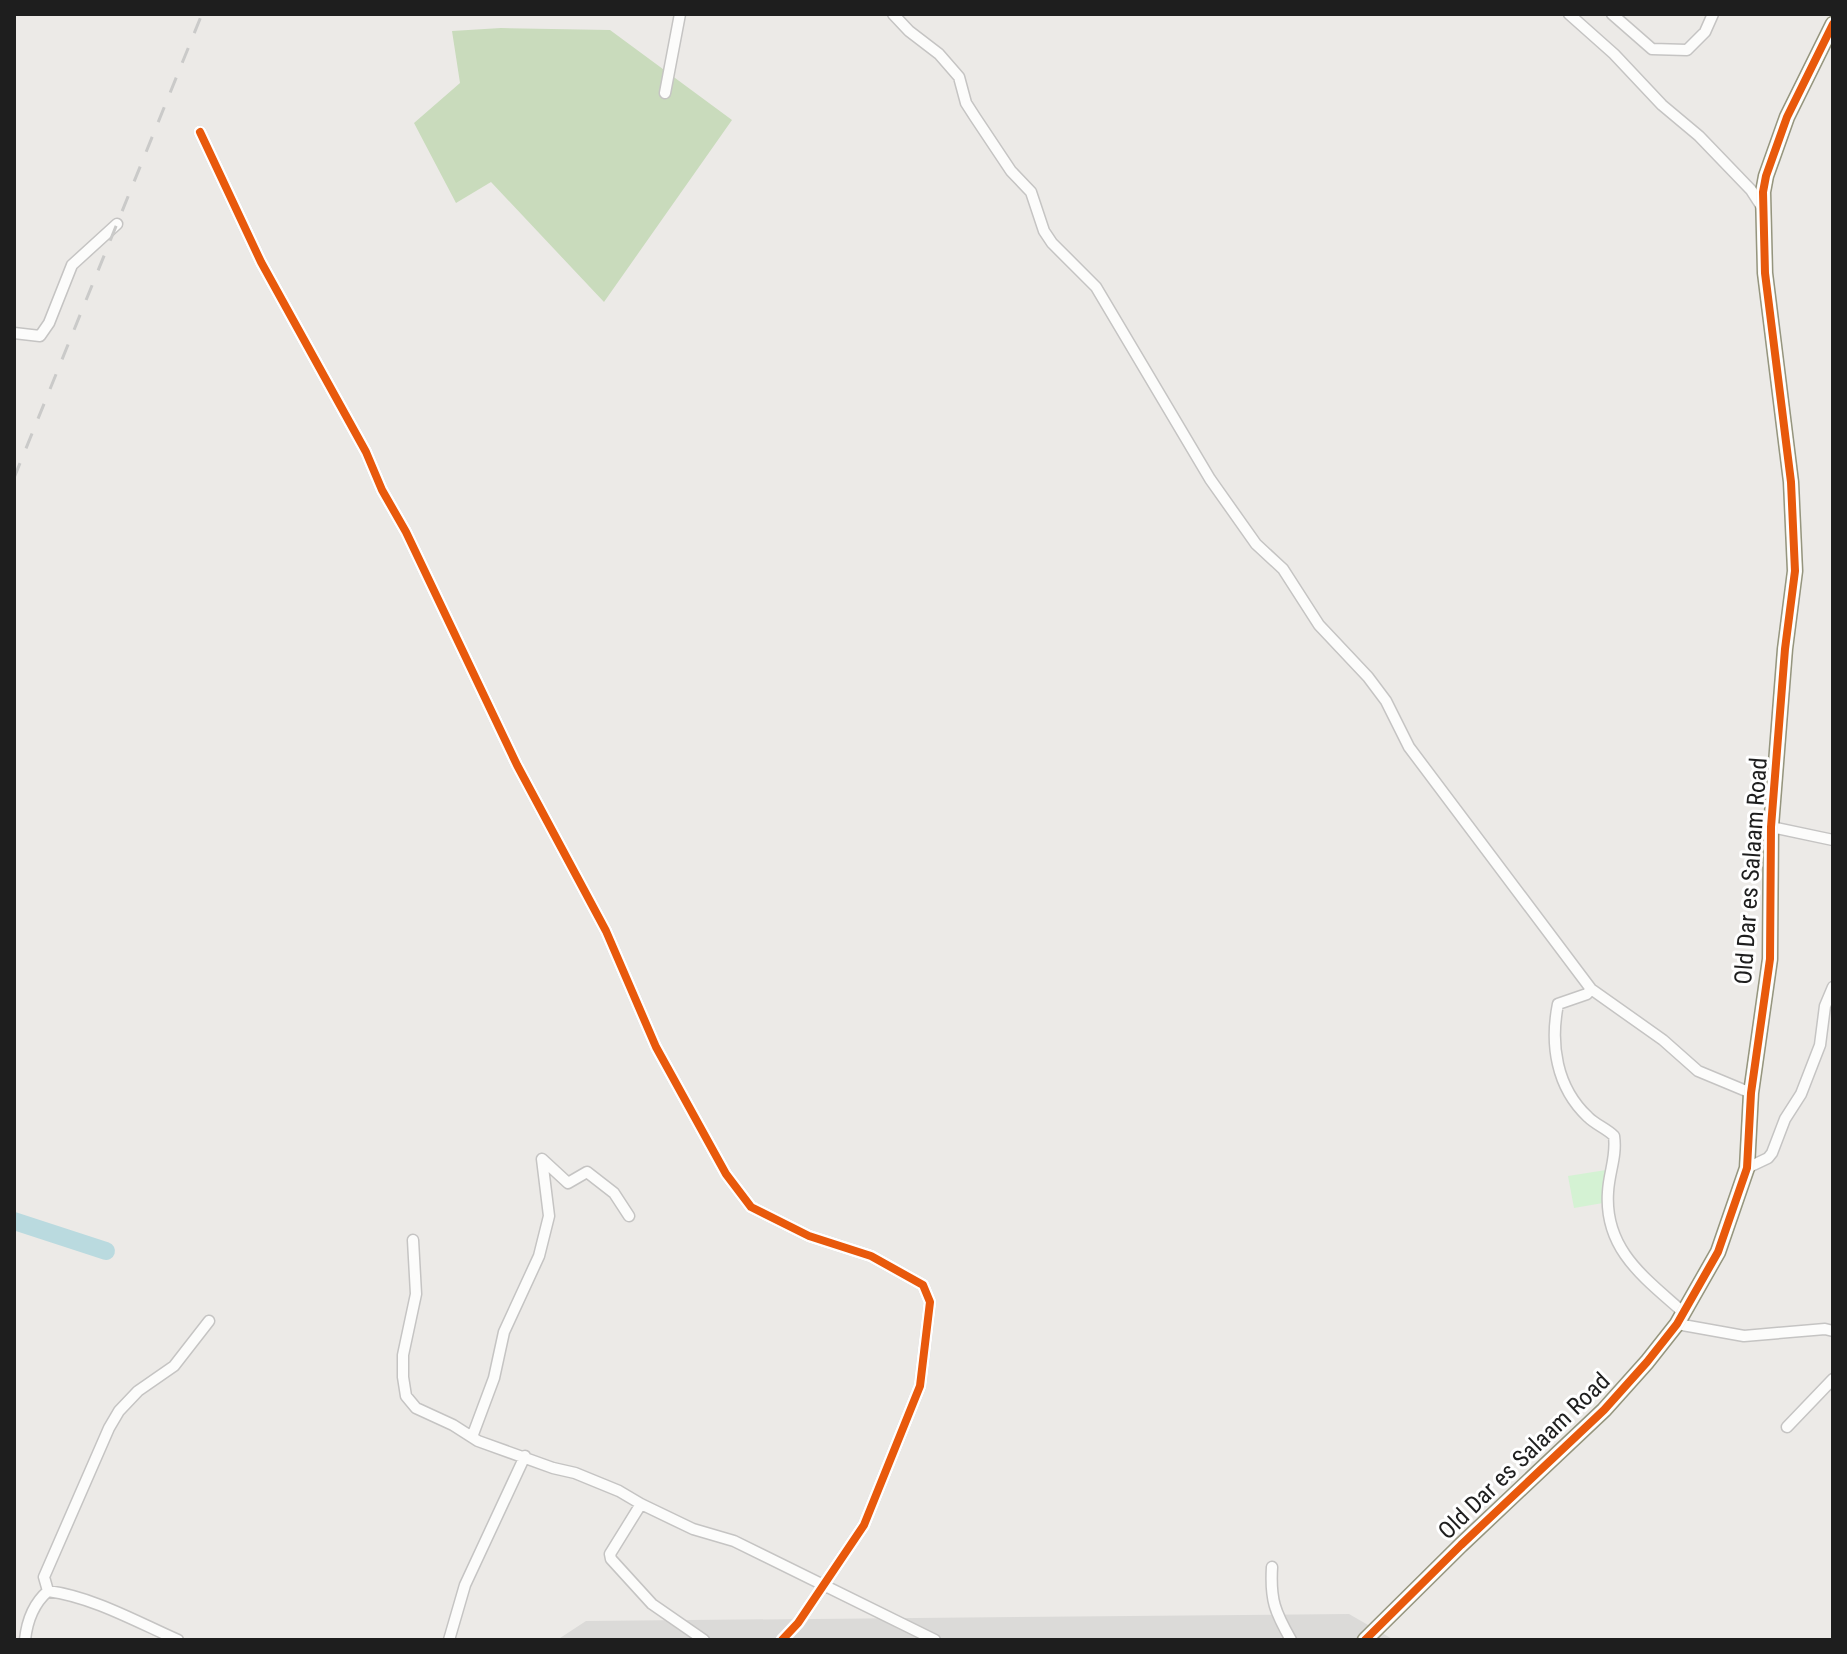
<svg xmlns="http://www.w3.org/2000/svg" width="1847" height="1654" font-family="'Roboto Condensed',sans-serif">
<rect width="100%" height="100%" fill="#eceae7"/>
<path fill="#dbdad8" d="M1349,1614L1394,1640H557L586,1621Z"/>
<path fill="#c9dbbc" d="M501,28L610,30L732,120L604,302L491,182L456,203L414,123L460,83L452,31Z"/>
<path fill="#d4f2d3" d="M1606,1170L1603,1203L1574,1208L1568,1176Z"/>
<g fill="none" stroke-linecap="round" stroke-linejoin="round">
<path stroke="#badadf" stroke-width="18" d="M14,1221L106,1251"/>
<g stroke="#c5c4c3" stroke-width="13">
<path id="street" d="M893,14L909,31L939,54L959,77L966,103L975,117L1011,171L1031,192L1044,231L1052,243L1096,287L1210,479L1256,544L1283,569L1319,625L1368,677L1386,701L1409,747L1591,989L1663,1040L1698,1071L1751,1093
M1569,14L1614,54L1662,105L1699,136L1751,190L1762,207
M1612,14L1652,49L1687,50L1705,32L1713,14
M665,93L680,14
M200,132L261,262L366,452L382,490L406,532L517,765L606,931L656,1047L726,1174L751,1207L809,1236L871,1256L923,1285L930,1302L920,1386L864,1525L798,1623L782,1640
M14,333L40,336L49,323L72,265L117,224
M1771,827L1833,840
M1591,989L1587,994L1558,1004C1550,1044 1556,1087 1588,1117C1596,1125 1606,1128 1614,1136C1617,1156 1609,1172 1608,1192C1604,1250 1645,1278 1684,1313
M1747,1168L1768,1158L1772,1153L1785,1119L1801,1094L1820,1045L1825,1006L1833,987
M413,1240L416,1294L403,1355V1377L406,1396L416,1408L453,1425L478,1441L553,1468L575,1473L619,1491L641,1504L693,1529L734,1541L935,1640
M1677,1324L1744,1336L1825,1329L1833,1331
M1787,1427L1833,1379
M472,1437L494,1378L504,1332L539,1256L549,1216L542,1159L568,1183L587,1172L614,1193L629,1216
M641,1504L610,1554L611,1559L652,1604L704,1640
M1272,1567C1270,1600 1275,1612 1291,1640
M48,1591L44,1577L109,1428L119,1411L138,1391L174,1366L209,1321
M25,1640C27,1621 33,1604 48,1591C93,1597 137,1622 178,1640
M449,1640L465,1585L525,1456"/>
</g>
<g stroke="#95957e" stroke-width="17">
<path id="secondary" d="M1365,1640L1461,1545L1604,1410L1647,1362L1677,1324L1718,1252L1747,1168L1751,1093L1770,959L1771,827L1785,649L1795,571L1791,482L1765,273L1763,192L1766,176L1787,117L1833,24"/>
</g>
<use href="#street" stroke="#fcfcfb" stroke-width="10"/>
<use href="#secondary" stroke="#f4f2ea" stroke-width="14"/>
<path stroke="#cacac9" stroke-width="3" stroke-dasharray="16 16" stroke-linecap="butt" d="M14,478L202,14"/>
<g stroke="#fff" stroke-width="13">
<path id="cycleway" d="M200,132L261,262L366,452L382,490L406,532L517,765L606,931L656,1047L726,1174L751,1207L809,1236L871,1256L923,1285L930,1302L920,1386L864,1525L798,1623L782,1640
M1365,1640L1461,1545L1604,1410L1647,1362L1677,1324L1718,1252L1747,1168L1751,1093L1770,959L1771,827L1785,649L1795,571L1791,482L1765,273L1763,192L1766,176L1787,117L1833,24"/>
</g>
<use href="#cycleway" stroke="#e8590c" stroke-width="8"/>
</g>
<g text-anchor="middle" dominant-baseline="central" stroke-width="6" stroke-linejoin="round" paint-order="stroke">
<g font-size="24" fill="#1e1e1e" stroke="#fff">
<text transform="translate(1751 871) rotate(-86)">Old Dar es Salaam Road</text>
<text transform="translate(1524 1456) rotate(-44)">Old Dar es Salaam Road</text>
</g>
</g>
<rect width="1847" height="1654" fill="none" stroke="#1e1e1e" stroke-width="32"/>
</svg>
